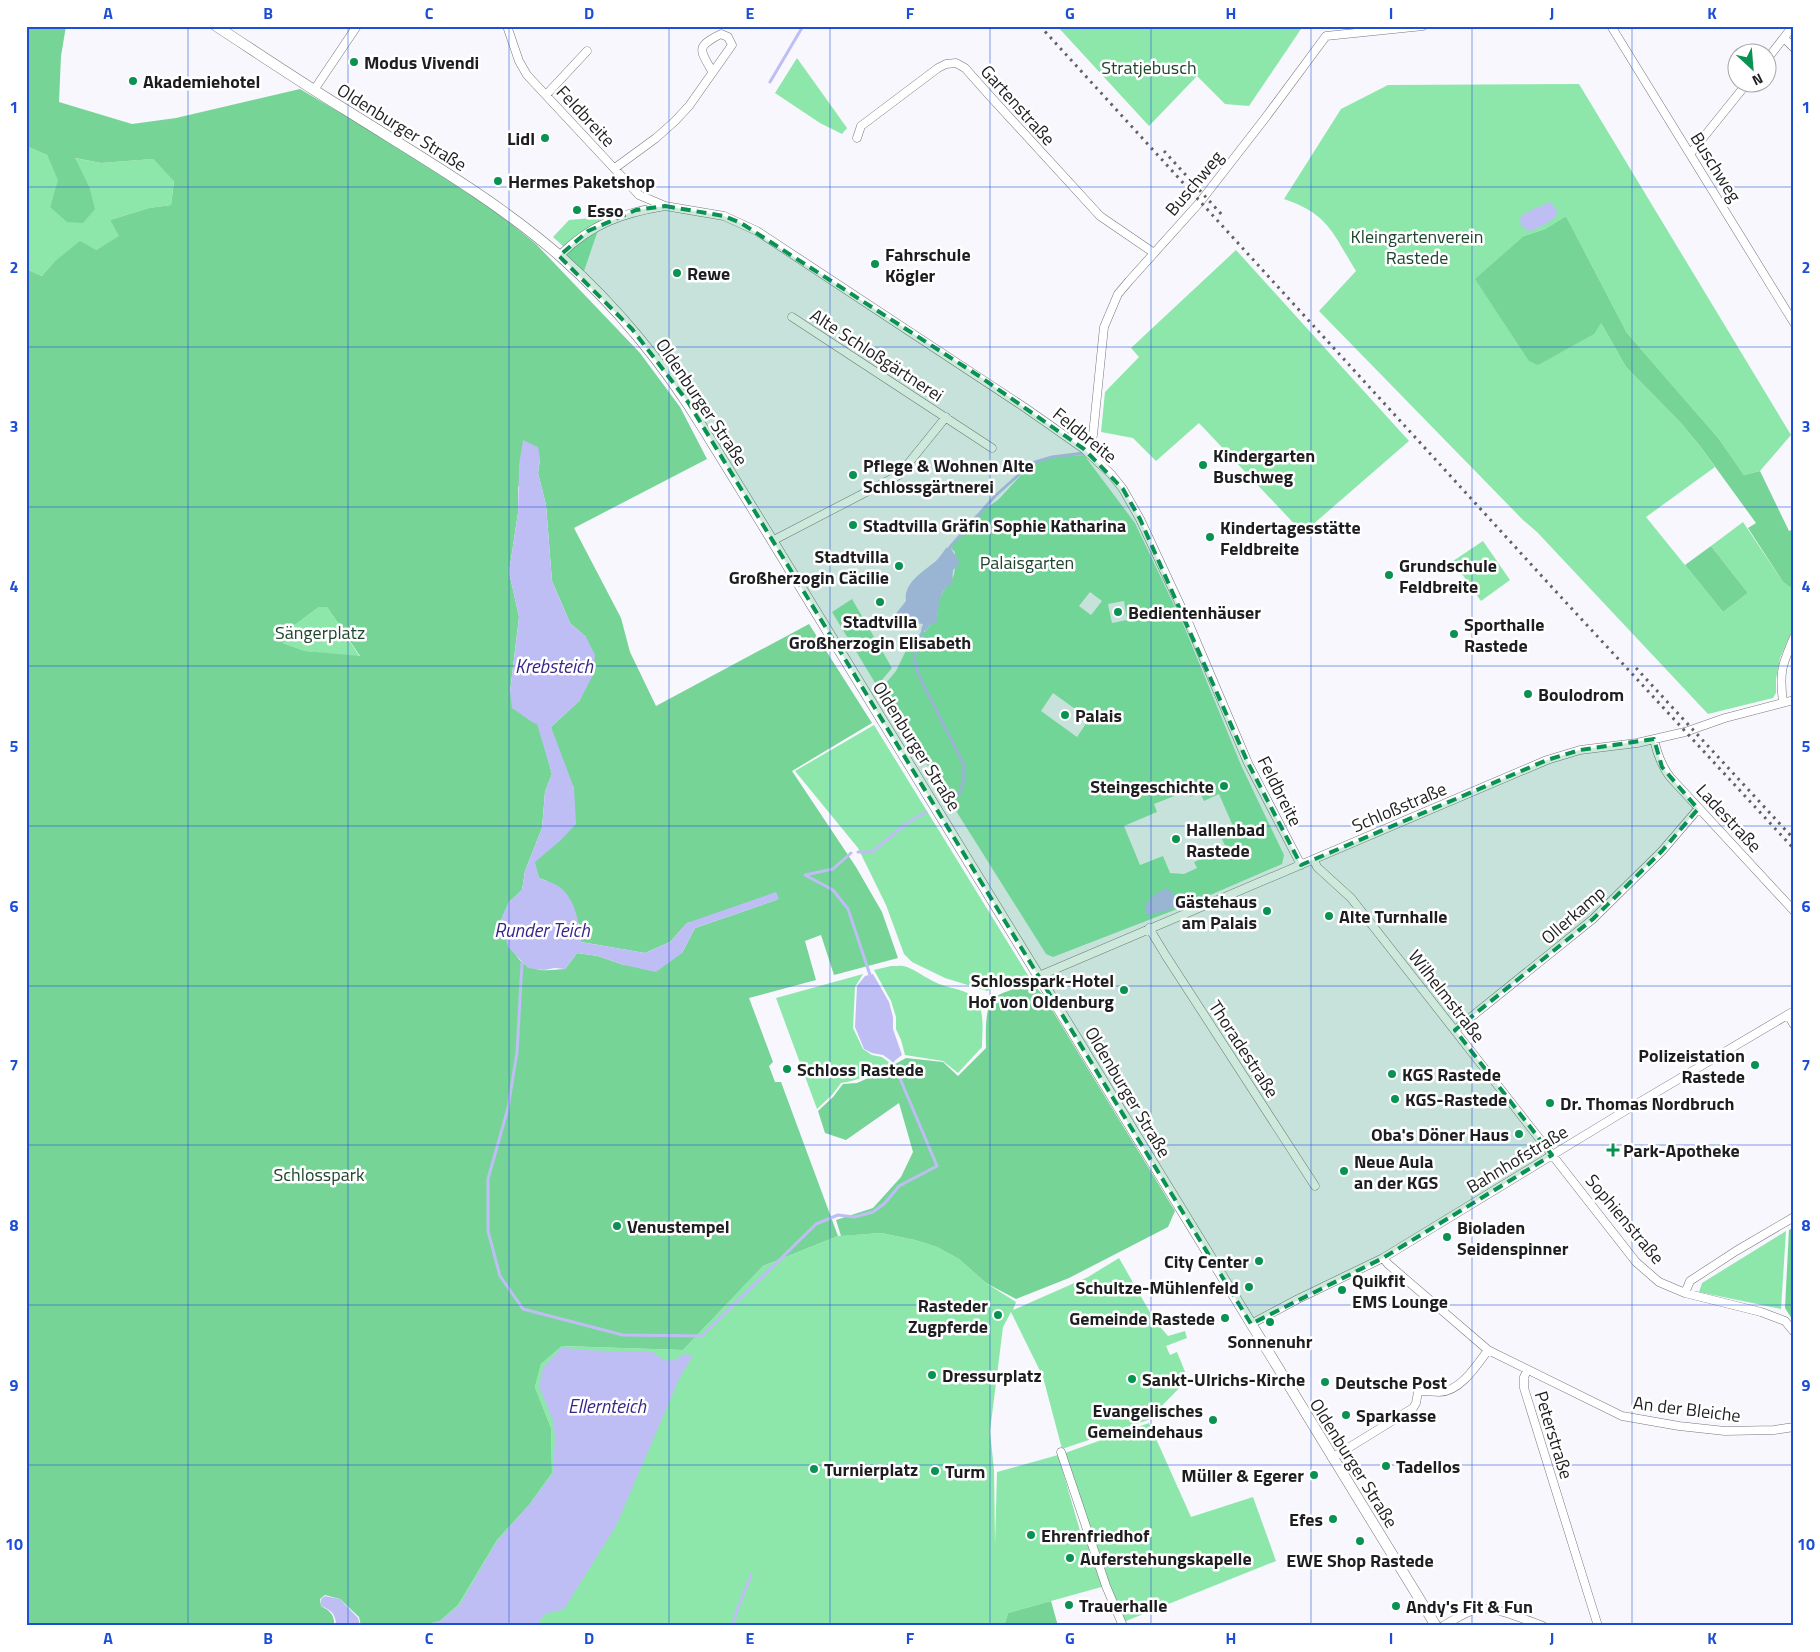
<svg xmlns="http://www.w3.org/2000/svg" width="1820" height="1652" font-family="'Titillium Web',sans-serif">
<rect width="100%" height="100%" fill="#f7f7fd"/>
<path fill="#8de7ab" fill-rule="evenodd" d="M1057,26H1303L1249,106L1225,104L1197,76L1149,126Z
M797,58L847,128L842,134L820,123L775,93Z
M1579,84L1791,435L1760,471L1744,475L1719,439L1627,333L1566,216L1545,229L1524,236L1601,323L1626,367L1680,422L1700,446L1715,467L1646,517L1723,612L1748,593L1711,546L1743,522L1783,582L1794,590V626L1780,658L1776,679V693L1773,698L1708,714L1537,532L1523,520L1319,311L1356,271C1333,234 1329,214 1284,199L1341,109L1388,85Z
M26,146L47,155L59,180L50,207L89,186L74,158L101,163L153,159L174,180L171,205L149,208L110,220L120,236L96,250L54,262L42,276L26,269Z
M602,217L605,219L565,248L553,237L569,220Z
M608,220L597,233L582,277L559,256Z
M1236,250L1409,441L1303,533L1199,423L1156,461L1133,438L1101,432L1105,392L1139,357L1131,348Z
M1084,455L1135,523L1184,626L1241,765L1284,855L1282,864L1185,906L1053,957L1046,954L880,690L896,671L912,638L926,631L938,614C936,595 946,591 953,577C956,571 954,559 955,552L950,547L976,515L998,500L1032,463L1052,457ZM1090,592L1102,601L1091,615L1079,606ZM1124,601L1127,620L1112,623L1108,604ZM1053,693L1089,719L1077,737L1041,711ZM1187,791L1190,797L1200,793L1204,801L1219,794L1232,824L1218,830L1226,848L1194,862L1197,868L1184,874L1170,873L1163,856L1140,865L1124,826L1157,812L1154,804Z
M1483,541L1510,580L1481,601L1453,561Z
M852,599L892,668L877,686L832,612Z
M319,607H327L360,657L305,651L283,643L292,627Z
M874,725L1029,977L987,991L945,978L912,962L904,954L886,905L858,848L795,771Z
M891,966C897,966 902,965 907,967C919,972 930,981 942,985C953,989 970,990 977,1001C985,1013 982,1033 982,1047L958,1073L943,1061L905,1055L901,1040L896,1029V1017L891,1001L874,970Z
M863,974L855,987L853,1028L863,1049L872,1055L882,1057L890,1063C874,1073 861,1080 841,1083L832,1095L817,1109L776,998Z
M1786,1231L1781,1309L1699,1292L1702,1283Z
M881,1233L915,1240L937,1247L959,1259L986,1283L1016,1302L1013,1310L1088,1277L1119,1258L1155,1321L1168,1336L1185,1331L1187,1338L1166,1346L1170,1355L1177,1352L1188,1379L1148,1420L1062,1449L1043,1377L1011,1312L1003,1327L990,1431L994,1470L995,1545L997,1472L1058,1455L1083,1541H1091L1065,1453L1149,1423L1191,1517L1253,1497L1276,1561L1121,1623L1105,1586L1008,1613L1004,1626H419L440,1621L458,1605L497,1540L529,1505L552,1473L551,1428L535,1387L541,1364L562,1346L683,1350L763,1266L838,1236Z"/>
<path fill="#76d497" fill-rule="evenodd" d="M26,26H66L61,56L59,102L132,124L176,118L300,89L368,129L489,206L536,244L640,353L680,407L707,459L574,528L621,618L630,652L656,706L809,624L872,723L792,771L856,867L882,912L898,958L834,975L821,935L805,941L816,980L749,998L773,1062L769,1066L775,1082H781L838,1236L763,1266L683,1350L562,1346L541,1364L535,1387L551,1428L552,1473L529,1505L497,1540L458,1605L440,1621L419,1626H361L359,1617L340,1599L325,1595L320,1599L321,1606C330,1611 335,1615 334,1626H26V269L42,276L54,262L80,241L96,250L119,236L110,220L149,208L171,205L174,181L153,159L101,163L75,158L89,186L95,209L83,223L67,222L50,207L58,180L47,155L26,146ZM540,459L538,473L546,505L552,581L570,623L586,637L580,700L551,727L510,692L519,617L509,572L518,513V487ZM319,607H327L360,656L305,651L283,643L292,627ZM538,724L574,788V802L541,856L534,862L539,878L547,881L579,924L581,942L645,953L670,942L687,923L779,899L695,928L682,953L624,965L598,956L577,953L565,969C557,969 549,971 541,970C513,967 511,943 501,920L509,902L522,890L525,871L542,828L545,792L552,774Z
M1566,216L1627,333L1719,439L1744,475L1760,471L1789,531L1794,529V590L1783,582L1748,528L1756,523L1700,446L1680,422L1626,367L1601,323L1594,334L1538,365L1529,361L1475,279L1524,236L1545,229Z
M1711,546L1748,593L1723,612L1685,565Z
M1032,983L1043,995L1175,1211L1168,1227L1069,1278L1016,1299L986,1283L959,1259L937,1247L915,1240L881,1233L841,1236L836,1220L873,1208L901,1177L913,1152L899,1103L846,1140L825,1133L818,1111L833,1097L843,1084L857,1083L875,1075L906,1058L943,1062L958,1076L986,1048C986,1035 984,1008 994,998C1001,992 1023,986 1032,983Z
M1794,1227V1322L1785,1308L1789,1230Z
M1051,1601L1058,1626H1004L1008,1613Z"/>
<path fill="#bebef5" d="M1551,202L1558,213C1550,223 1541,227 1529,231L1521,226L1520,217L1531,210Z
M523,440L538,447L540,459L538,473L546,505L552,581L570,623L586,637L595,655L593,675L580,700L551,727L574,788L576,824L561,840L535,862L539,878C546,881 555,883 561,888C576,901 579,923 581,942L645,953L670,942L687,923L776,892L779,899L695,928L682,953L656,972L624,965L598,956L577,953L565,969L555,968L544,970L528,968L508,947L501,920L509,902L522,890L525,871L542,828L545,792L552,774L537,724L532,722L512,708L510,692L519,617L509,572L518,513L519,465Z
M950,547L960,563L953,570L952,584C937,591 939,608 937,622L930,625L926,631L921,629L923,624L906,622L892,630L890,626V621L906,601C903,583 924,571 936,561C940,557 943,552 946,548Z
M1167,888L1175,896L1177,905L1170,910L1148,915L1145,911V905L1154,895Z
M873,974L889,1002L893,1017V1029L902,1055L893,1062L883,1055L872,1053L864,1049L855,1027L857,986L865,976Z
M562,1347L578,1350L652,1352L666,1361L676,1359L685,1354L693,1356L680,1377L616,1526L564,1609L545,1614L536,1626H421L440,1621L459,1606L497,1541L529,1505L553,1473L555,1437L553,1421L539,1386L543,1368Z
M325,1596L340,1599L358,1618L360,1626H336C336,1614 331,1610 321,1606V1599Z"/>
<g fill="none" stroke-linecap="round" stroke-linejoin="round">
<path stroke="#bebef5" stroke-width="3" d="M770,82L803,26
M950,547L995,496L1032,463L1052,457L1084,453
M923,630L914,658L919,676L964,765L963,783L959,794L946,801
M858,852H872L907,823L926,812
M851,853L833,869L805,875L833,890L848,909L870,975
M522,963L517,1052L508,1108L488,1179V1231L500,1276L523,1309L623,1335L702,1336L816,1224L838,1215L854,1217L873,1212L885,1203L899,1186L937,1166L893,1062
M733,1626L736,1613L751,1575"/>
<g stroke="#77787d" stroke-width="9">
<path id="minor" d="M507,26L519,61L527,75L639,195L665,206L724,216L757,231L1024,407L1084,449L1111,474L1123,489L1140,519L1189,624L1248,763L1301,865
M1611,26L1794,323
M1784,38L1794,48
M1768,58L1793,26
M314,90L357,26
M546,95L587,51
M857,138L861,126L938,68L946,64L956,63L965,68L989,95L1100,216L1154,253
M1690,154L1748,82
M615,168L656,138L675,121L689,106L732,45L728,37L721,34C695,47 700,50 712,71
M559,256C591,224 622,213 665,206
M792,317L992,448
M1084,449L1090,443L1093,435L1104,327L1118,294L1129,281L1200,202L1266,117L1326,36L1423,26
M772,541L899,475L946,417
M1783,702C1779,672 1782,665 1794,637
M1654,739C1657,754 1661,765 1670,777L1794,911
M1314,860L1317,867L1351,898L1636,1262L1659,1282L1685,1293L1761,1312L1785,1321L1794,1332
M1149,928L1166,956L1315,1186
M1039,976L1547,760L1580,750L1637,743L1685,732L1725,718L1794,700
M1788,1015L1794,1025
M1455,1030L1593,919L1662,851L1698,809
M1383,1258L1388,1264L1488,1350L1622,1416L1679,1426L1725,1431L1774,1430L1794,1427
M1685,1293L1690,1281L1736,1251L1794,1217
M1251,1324L1298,1299L1383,1258L1623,1112L1794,1011
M1527,1371L1524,1377V1388L1598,1626
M1423,1391C1429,1391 1434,1392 1439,1392C1460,1392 1477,1365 1488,1350
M1061,1452L1106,1586L1123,1626
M1332,1458L1413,1408L1416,1403L1418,1392
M1443,1626C1454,1620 1466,1611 1478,1609C1495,1606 1526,1620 1543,1626"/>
</g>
<g stroke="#77787d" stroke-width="11">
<path id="tertiary" d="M216,26C259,54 302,83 346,110C419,156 496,200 561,257C617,307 664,364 703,428C949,826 1190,1227 1436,1626"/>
</g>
<use href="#minor" stroke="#fff" stroke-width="8"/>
<use href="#tertiary" stroke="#fff" stroke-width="10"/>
<path stroke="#626265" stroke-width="3" stroke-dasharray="2.5 5" stroke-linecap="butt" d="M1040,26L1549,584L1794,849
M1164,151L1223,216
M1636,668L1792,837"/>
</g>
<path fill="#099251" fill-opacity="0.2" stroke="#099251" stroke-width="4" stroke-dasharray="10 6" stroke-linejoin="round" d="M665,206L724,216L741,223L979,376L1084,449L1123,489L1140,519L1248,763L1301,865L1547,760L1580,750L1654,739L1662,767L1698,809L1662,851L1593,919L1455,1030L1552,1155L1383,1258L1251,1324L688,402L632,329L559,256L588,231L636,210Z"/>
<path fill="none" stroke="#1d4ed8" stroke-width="1" stroke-opacity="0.55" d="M188,26V1626M348,26V1626M509,26V1626M669,26V1626M830,26V1626M990,26V1626M1151,26V1626M1311,26V1626M1472,26V1626M1632,26V1626M26,187H1794M26,347H1794M26,507H1794M26,666H1794M26,826H1794M26,986H1794M26,1145H1794M26,1305H1794M26,1465H1794"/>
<g fill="#099251" stroke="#fff" stroke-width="2">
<circle cx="354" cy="62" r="5"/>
<circle cx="133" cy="81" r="5"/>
<circle cx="545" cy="138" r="5"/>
<circle cx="498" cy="181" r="5"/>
<circle cx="577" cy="210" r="5"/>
<circle cx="875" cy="264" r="5"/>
<circle cx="677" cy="273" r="5"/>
<circle cx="1203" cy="465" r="5"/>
<circle cx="853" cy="475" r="5"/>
<circle cx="853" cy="525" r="5"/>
<circle cx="1210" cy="537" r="5"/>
<circle cx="899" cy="566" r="5"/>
<circle cx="1389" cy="575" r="5"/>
<circle cx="880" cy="602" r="5"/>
<circle cx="1118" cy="612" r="5"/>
<circle cx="1454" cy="634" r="5"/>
<circle cx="1528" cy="694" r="5"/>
<circle cx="1065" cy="715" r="5"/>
<circle cx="1224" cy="786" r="5"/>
<circle cx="1176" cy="839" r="5"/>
<circle cx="1267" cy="911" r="5"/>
<circle cx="1329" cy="916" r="5"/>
<circle cx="1124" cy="990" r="5"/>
<circle cx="1755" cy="1065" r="5"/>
<circle cx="787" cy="1069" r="5"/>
<circle cx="1392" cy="1074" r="5"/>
<circle cx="1395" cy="1099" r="5"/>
<circle cx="1550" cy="1103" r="5"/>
<circle cx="1519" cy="1134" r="5"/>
<path d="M1610.5 1142.5h5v5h5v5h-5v5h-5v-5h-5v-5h5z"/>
<circle cx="1344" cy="1171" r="5"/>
<circle cx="617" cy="1226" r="5"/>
<circle cx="1447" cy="1237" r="5"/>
<circle cx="1259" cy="1261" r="5"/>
<circle cx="1249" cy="1287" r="5"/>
<circle cx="1342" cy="1290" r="5"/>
<circle cx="998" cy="1315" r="5"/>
<circle cx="1225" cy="1318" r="5"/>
<circle cx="1270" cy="1322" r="5"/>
<circle cx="932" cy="1375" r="5"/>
<circle cx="1132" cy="1379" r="5"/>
<circle cx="1325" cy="1382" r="5"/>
<circle cx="1346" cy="1415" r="5"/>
<circle cx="1213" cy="1420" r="5"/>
<circle cx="1386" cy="1466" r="5"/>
<circle cx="814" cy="1469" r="5"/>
<circle cx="935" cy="1471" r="5"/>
<circle cx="1314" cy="1475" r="5"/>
<circle cx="1333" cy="1519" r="5"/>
<circle cx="1031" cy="1535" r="5"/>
<circle cx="1360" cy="1541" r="5"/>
<circle cx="1070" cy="1558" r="5"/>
<circle cx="1069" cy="1605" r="5"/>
<circle cx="1396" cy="1606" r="5"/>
</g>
<g text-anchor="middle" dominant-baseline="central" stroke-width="5" stroke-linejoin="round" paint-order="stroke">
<g font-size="18" font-weight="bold" fill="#1e1e20" stroke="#fff" text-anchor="start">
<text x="364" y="62">Modus Vivendi</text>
<text x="143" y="81">Akademiehotel</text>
<text x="535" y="138" text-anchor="end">Lidl</text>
<text x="508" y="181">Hermes Paketshop</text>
<text x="587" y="210">Esso</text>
<text x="885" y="254">Fahrschule<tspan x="885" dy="21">Kögler</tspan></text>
<text x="687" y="273">Rewe</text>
<text x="1213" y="455">Kindergarten<tspan x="1213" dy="21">Buschweg</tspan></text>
<text x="863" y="465">Pflege &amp; Wohnen Alte<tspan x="863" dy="21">Schlossgärtnerei</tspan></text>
<text x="863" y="525">Stadtvilla Gräfin Sophie Katharina</text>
<text x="1220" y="527">Kindertagesstätte<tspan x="1220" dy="21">Feldbreite</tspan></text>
<text x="889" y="556" text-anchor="end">Stadtvilla<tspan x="889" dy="21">Großherzogin Cäcilie</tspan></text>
<text x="1399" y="565">Grundschule<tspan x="1399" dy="21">Feldbreite</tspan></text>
<text x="1128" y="612">Bedientenhäuser</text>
<text x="880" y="621" text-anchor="middle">Stadtvilla<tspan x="880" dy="21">Großherzogin Elisabeth</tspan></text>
<text x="1464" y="624">Sporthalle<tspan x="1464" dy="21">Rastede</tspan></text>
<text x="1538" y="694">Boulodrom</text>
<text x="1075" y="715">Palais</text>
<text x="1214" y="786" text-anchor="end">Steingeschichte</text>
<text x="1186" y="829">Hallenbad<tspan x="1186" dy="21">Rastede</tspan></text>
<text x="1257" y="901" text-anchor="end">Gästehaus<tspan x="1257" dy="21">am Palais</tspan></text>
<text x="1339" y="916">Alte Turnhalle</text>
<text x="1114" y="980" text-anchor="end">Schlosspark-Hotel<tspan x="1114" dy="21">Hof von Oldenburg</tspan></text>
<text x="1745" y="1055" text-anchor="end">Polizeistation<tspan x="1745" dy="21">Rastede</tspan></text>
<text x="797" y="1069">Schloss Rastede</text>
<text x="1402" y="1074">KGS Rastede</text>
<text x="1405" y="1099">KGS-Rastede</text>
<text x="1560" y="1103">Dr. Thomas Nordbruch</text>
<text x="1509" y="1134" text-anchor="end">Oba's Döner Haus</text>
<text x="1623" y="1150">Park-Apotheke</text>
<text x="1354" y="1161">Neue Aula<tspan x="1354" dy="21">an der KGS</tspan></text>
<text x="627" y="1226">Venustempel</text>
<text x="1457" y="1227">Bioladen<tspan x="1457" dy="21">Seidenspinner</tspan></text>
<text x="1249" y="1261" text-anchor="end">City Center</text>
<text x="1352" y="1280">Quikfit<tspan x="1352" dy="21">EMS Lounge</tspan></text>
<text x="1239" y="1287" text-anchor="end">Schultze-Mühlenfeld</text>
<text x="988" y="1305" text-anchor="end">Rasteder<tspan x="988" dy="21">Zugpferde</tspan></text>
<text x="1215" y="1318" text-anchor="end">Gemeinde Rastede</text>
<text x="1270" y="1341" text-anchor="middle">Sonnenuhr</text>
<text x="942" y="1375">Dressurplatz</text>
<text x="1142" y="1379">Sankt-Ulrichs-Kirche</text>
<text x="1335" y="1382">Deutsche Post</text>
<text x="1203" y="1410" text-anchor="end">Evangelisches<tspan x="1203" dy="21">Gemeindehaus</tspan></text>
<text x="1356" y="1415">Sparkasse</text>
<text x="1396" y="1466">Tadellos</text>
<text x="824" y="1469">Turnierplatz</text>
<text x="945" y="1471">Turm</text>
<text x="1304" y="1475" text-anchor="end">Müller &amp; Egerer</text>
<text x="1323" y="1519" text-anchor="end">Efes</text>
<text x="1041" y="1535">Ehrenfriedhof</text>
<text x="1080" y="1558">Auferstehungskapelle</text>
<text x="1360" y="1560" text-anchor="middle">EWE Shop Rastede</text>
<text x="1079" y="1605">Trauerhalle</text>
<text x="1406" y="1606">Andy's Fit &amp; Fun</text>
</g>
<g font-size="18" fill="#1e452d" stroke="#fff">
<text x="1149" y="67">Stratjebusch</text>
<text x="1417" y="236">Kleingartenverein<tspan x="1417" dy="21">Rastede</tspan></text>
<text x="1027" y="562">Palaisgarten</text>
<text x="320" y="632">Sängerplatz</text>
<text x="319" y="1174">Schlosspark</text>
</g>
<g font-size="18" fill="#1e1e20" stroke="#fff">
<text transform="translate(1018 105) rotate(48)">Gartenstraße</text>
<text transform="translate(586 116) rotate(47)">Feldbreite</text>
<text transform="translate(402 127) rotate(32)">Oldenburger Straße</text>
<text transform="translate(1716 167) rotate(58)">Buschweg</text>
<text transform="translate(1194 183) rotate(-50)">Buschweg</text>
<text transform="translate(877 355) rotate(33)">Alte Schloßgärtnerei</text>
<text transform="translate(702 402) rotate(56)">Oldenburger Straße</text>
<text transform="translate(1085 435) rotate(39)">Feldbreite</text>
<text transform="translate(917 746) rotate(58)">Oldenburger Straße</text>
<text transform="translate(1280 791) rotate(63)">Feldbreite</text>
<text transform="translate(1399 807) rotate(-23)">Schloßstraße</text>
<text transform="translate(1729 818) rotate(47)">Ladestraße</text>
<text transform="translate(1573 915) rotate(-41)">Ollerkamp</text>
<text transform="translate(1447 996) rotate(52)">Wilhelmstraße</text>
<text transform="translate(1244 1049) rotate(57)">Thoradestraße</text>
<text transform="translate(1128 1092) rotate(59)">Oldenburger Straße</text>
<text transform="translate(1517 1159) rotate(-31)">Bahnhofstraße</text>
<text transform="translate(1625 1219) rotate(50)">Sophienstraße</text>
<text transform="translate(1687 1409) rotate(7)">An der Bleiche</text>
<text transform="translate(1554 1435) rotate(73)">Peterstraße</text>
<text transform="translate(1354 1463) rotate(58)">Oldenburger Straße</text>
</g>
<g font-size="19" font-style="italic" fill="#3a268a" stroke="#fff">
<text x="554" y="665">Krebsteich</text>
<text x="542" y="929">Runder Teich</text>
<text x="607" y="1405">Ellernteich</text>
</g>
</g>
<rect width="1820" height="1652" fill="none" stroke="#ffffff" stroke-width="55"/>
<g transform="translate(1752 68) rotate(154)"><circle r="24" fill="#ffffff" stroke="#a5a5a6"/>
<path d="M0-4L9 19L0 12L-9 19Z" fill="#099251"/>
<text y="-8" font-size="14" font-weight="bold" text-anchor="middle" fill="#1e1e20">N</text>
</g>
<rect x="28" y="28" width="1764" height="1596" fill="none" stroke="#1d4ed8" stroke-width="2"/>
<g font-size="16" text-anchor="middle" font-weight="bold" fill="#1d4ed8">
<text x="108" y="19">A</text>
<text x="268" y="19">B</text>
<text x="429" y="19">C</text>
<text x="589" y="19">D</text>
<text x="750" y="19">E</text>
<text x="910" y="19">F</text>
<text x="1070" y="19">G</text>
<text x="1231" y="19">H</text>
<text x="1391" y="19">I</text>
<text x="1552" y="19">J</text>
<text x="1712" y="19">K</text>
<text x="14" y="113">1</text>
<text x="1806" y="113">1</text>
<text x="14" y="273">2</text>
<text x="1806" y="273">2</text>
<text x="14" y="432">3</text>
<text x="1806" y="432">3</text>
<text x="14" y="592">4</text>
<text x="1806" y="592">4</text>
<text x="14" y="752">5</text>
<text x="1806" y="752">5</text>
<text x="14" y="912">6</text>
<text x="1806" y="912">6</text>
<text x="14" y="1071">7</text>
<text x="1806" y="1071">7</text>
<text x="14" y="1231">8</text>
<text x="1806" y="1231">8</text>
<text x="14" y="1391">9</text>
<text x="1806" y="1391">9</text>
<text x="14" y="1550">10</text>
<text x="1806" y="1550">10</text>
<text x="108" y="1644">A</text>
<text x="268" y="1644">B</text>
<text x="429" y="1644">C</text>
<text x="589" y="1644">D</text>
<text x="750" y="1644">E</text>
<text x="910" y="1644">F</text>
<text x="1070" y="1644">G</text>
<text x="1231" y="1644">H</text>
<text x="1391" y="1644">I</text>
<text x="1552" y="1644">J</text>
<text x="1712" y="1644">K</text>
</g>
</svg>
